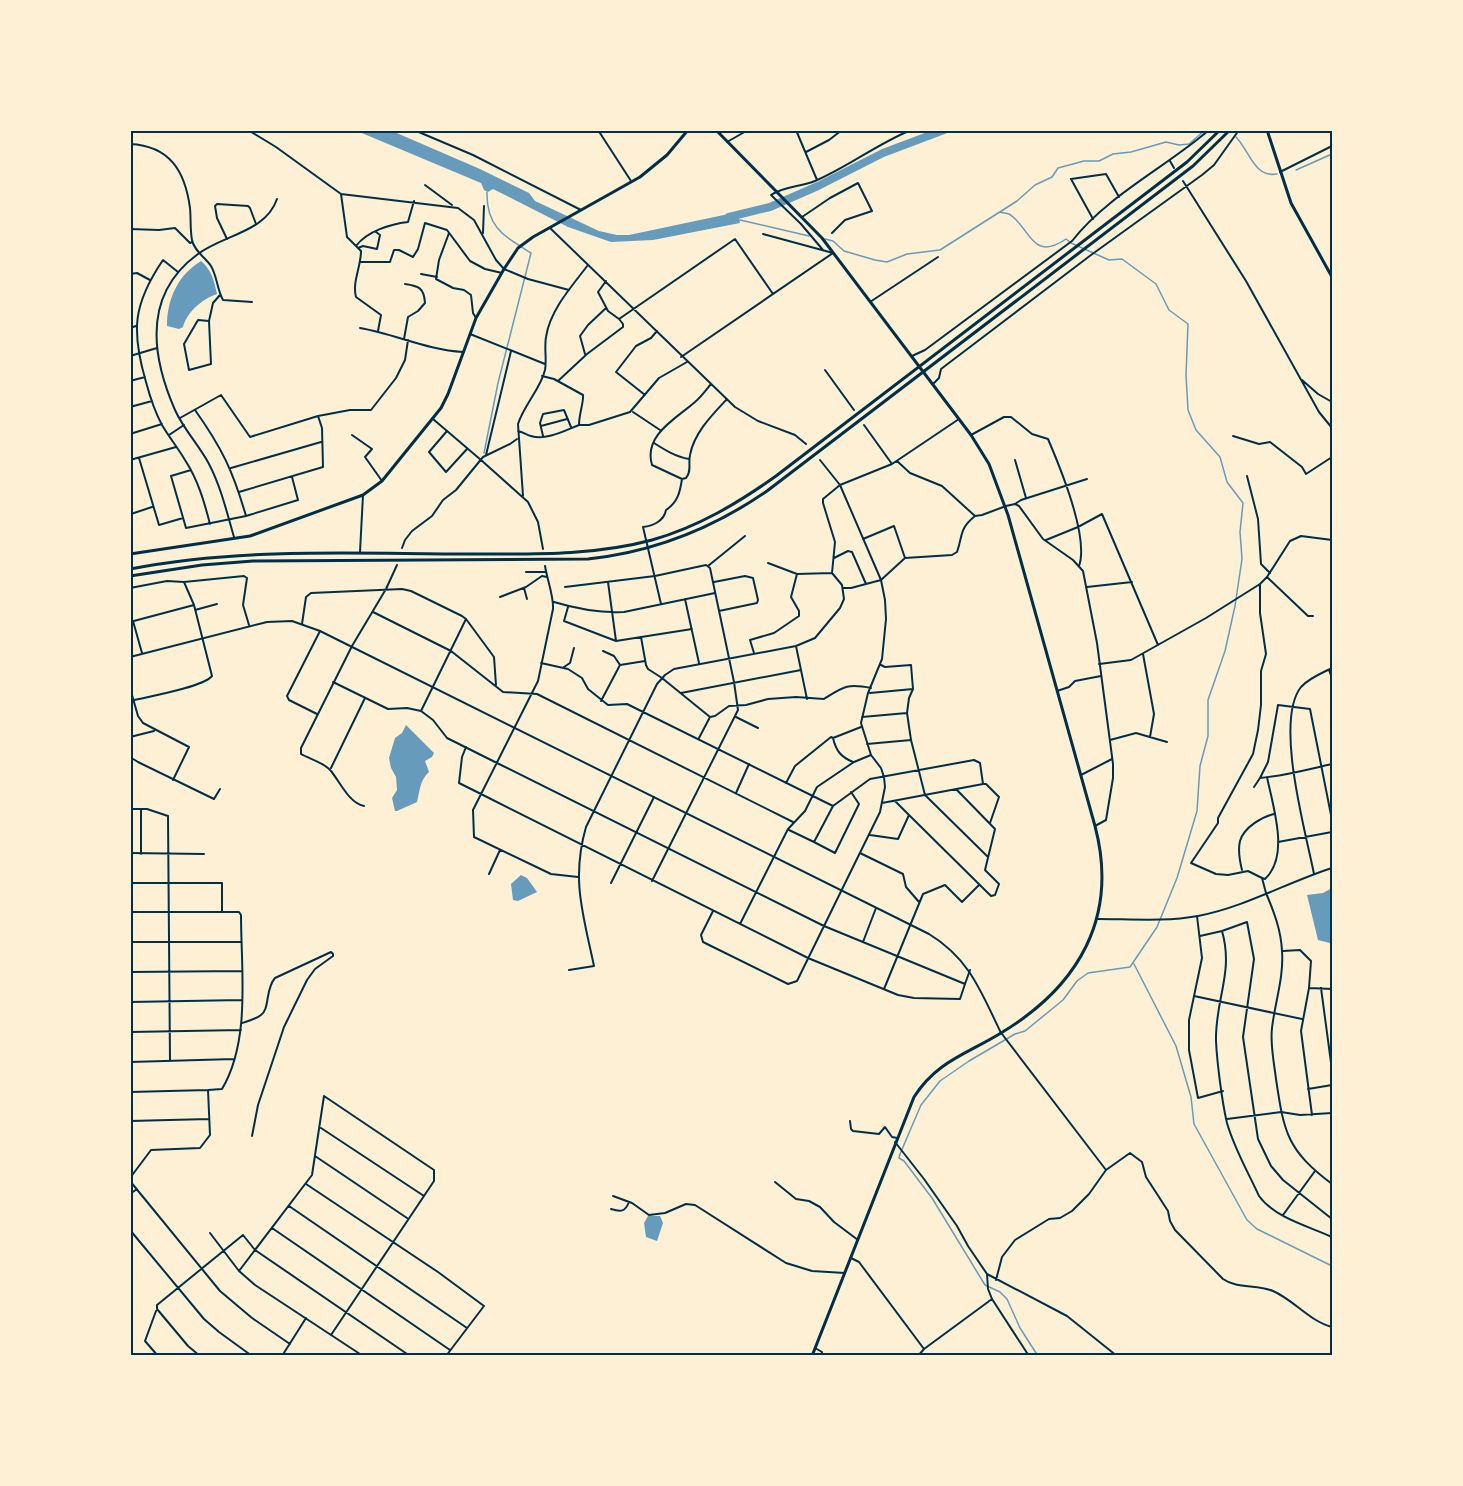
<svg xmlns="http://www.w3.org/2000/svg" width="1463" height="1486" font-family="'Roboto Condensed',sans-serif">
<rect width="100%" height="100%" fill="#fdf0d5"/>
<path fill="#669bbc" d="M357,131H392L480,169L529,193L535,201L599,231L617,235H629L738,212L740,223L653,240L611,242L568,227L493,189L488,192L484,190L481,183Z
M201,261C212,270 214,281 217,294C202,299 187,312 183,327L179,329L167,326C167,299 178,275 201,261Z
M406,725L434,753L432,757L425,761L429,772C420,780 420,790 417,802L397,811H395L392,798L397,790L396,777L391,768L389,758L395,738L402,733Z
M521,875L527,878L537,892L518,901L513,900L511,884Z
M1332,888V940L1330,943L1318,940L1307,895L1323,893Z
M648,1216H660L663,1223L657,1241L646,1237L644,1223Z"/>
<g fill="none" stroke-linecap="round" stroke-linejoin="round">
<path stroke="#669bbc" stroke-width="1.5" d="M1236,137C1249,150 1254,178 1277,174
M1296,170L1332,154
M1000,212C1003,213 1006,213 1009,214C1030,226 1031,263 1066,239L1071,243L1109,260L1122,259L1156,284L1169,310L1188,324L1186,375L1188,410L1196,430L1220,457L1227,482L1243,503L1240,532L1242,559L1235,606L1225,651L1208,700V736L1200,766L1197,811L1177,878L1157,927L1130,967L1088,973L1077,981L1063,1000L1025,1031L1015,1034L969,1061L940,1081L921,1105L900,1154L899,1158L904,1161L932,1198L985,1285L1000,1292L1007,1299L1020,1328L1038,1356
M740,220L809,236
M825,239L833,241L844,251L875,260L887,262L907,254L940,250L1017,201L1035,185L1052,177L1058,168L1084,161H1099L1113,154L1131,152L1166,142L1179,145L1189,144L1205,130
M484,453L498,383L531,253C504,236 486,227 487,192
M1134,964L1176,1046L1191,1097L1194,1124L1247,1220L1257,1229L1332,1266"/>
<path stroke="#669bbc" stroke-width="8" d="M729,217L770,207L818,186L883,153L944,130"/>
<path stroke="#003049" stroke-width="2" d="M248,130L276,147L341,194L458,208L474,220L496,260L504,269L528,279L569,290
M414,130L473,155L581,210
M598,130L631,181
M796,130L817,180
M727,142L748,130
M130,144C170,146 185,171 190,208C191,218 190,230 192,240C194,251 205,257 211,266C217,276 217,289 223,300L252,302
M806,152L829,140L842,130
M1170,161L1174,168
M1183,181L1246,281L1319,412L1332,428
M425,185L452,205
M341,194L347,237L361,251C361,267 352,282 356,297L381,315L378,331
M802,217L830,198L858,183L872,211L845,220L832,233
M1093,219L1071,179L1106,174L1119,197
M550,228L735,407L758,421L795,435L806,444
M130,229L159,230L175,228L190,243L192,242
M449,233L439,260L436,279L453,288L464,290L471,295L473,313L476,318
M483,233L484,206
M763,234L833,253
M227,239L217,218L215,206L217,204L248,206L250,208L256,224
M356,246C367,231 391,224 408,222L414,201
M358,248L363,246L377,249L380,235L376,232
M823,250L801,224L771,195C784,186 800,187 815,181C848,167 877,144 911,130
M361,262H390L394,250H399L413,257L418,249L425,223L447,230L470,261L485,269L502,273
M178,272L163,260C133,304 131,331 146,382C150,397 155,412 162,425C169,437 178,448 185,460C198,480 204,501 210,524
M130,274L137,273L150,280
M421,274L437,277
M870,302L938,257
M619,319L735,239L773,294
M209,321L211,364L189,370L184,344L198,320L209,321L213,303L220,295
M130,328L136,326
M360,328C395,334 427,350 463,352
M470,334L545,364
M404,339L408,317L418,311L425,303C424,288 419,286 405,284
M585,354L580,336L588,325L606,308
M912,356L925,350L1072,241C1107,196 1166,167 1209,130
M681,357L833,253
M825,370L854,410
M1302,380L1318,394L1332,402
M130,381L145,377
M558,381L587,354L623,327V324L619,319L608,311L598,292L606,281
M711,384C706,390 701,397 695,402C677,418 643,435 652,465L682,479L686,478C692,471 688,464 690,455C694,433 712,415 727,399
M933,384L939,378L941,369L1091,255L1202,175L1214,165L1239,130
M645,395L616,372L636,346L651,338L657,331
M130,407L152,401
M195,410C222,448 233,471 246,516L298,500L292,477
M633,412L660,430
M180,418L221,395L250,437L318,416L350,410H371L396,378L405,360L408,340
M580,425H589L630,412L659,378L687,362
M864,425L892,464
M541,426L567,419
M447,431L429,452L446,472L467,449
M518,431C523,432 527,435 531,436C546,441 566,430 579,425C579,414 584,401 583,395L554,379L542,376
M130,434L162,424
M169,435L184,425
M352,435L372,449L365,457L382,481
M971,435L1004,417H1011L1032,434L1048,439C1060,467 1089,538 1079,566
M543,436L540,423L543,414L564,410L571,427
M1233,436L1259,444L1270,442L1302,467L1306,474L1332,457
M654,443C665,450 676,457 689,459
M486,455L511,351
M139,458L159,525L183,518
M130,460L176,447
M481,460L528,502L538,522L543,549
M1015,460L1026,498
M897,461L910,473L942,486L975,516L982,515L1006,506
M231,468L321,442
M191,470L171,476L186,528L246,516
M1247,476L1258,519L1261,564L1270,573
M239,492L323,467L322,428L318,416
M523,496L518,424C524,405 541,388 545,370C547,359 544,348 546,337C550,310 572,286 588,265
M1015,504L1021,500L1087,479
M130,512L131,514L152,507
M1046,540L1078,527L1102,514L1158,645
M402,548L405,540L412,531L432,516L443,500L456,490L483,457L510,444L517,439
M360,552L363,495
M834,558L848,551L852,552L866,584
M905,558L952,555L957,552C963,535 959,529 975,516
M768,563L797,574L832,573
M545,566C547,579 554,597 553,609L538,681L473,810L474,837L551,874L578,877
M708,566L745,536
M526,572H546
M608,582L616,641
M714,582L745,576L753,578L758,600L757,603L719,611
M1260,584V613L1266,654L1261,671V705L1258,730L1253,754L1218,818V823L1191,863L1216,874L1228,875L1248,871L1262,878L1266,893
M565,587L655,576L706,565L710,568L734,682L738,710L652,881
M1087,587L1132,582
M130,588L167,581L184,582L244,576L247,578L243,605L249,625
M524,588L527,599
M843,588H851L881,580L905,558L894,526L863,539
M500,597L526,587L542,576L547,577
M685,599L699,663
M554,602C577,609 600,613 624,612L715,593
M661,604L643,527C653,526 664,521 666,510C678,502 680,492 682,479
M568,607L564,621L616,641L692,629
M195,610L217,604
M373,612L451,651L503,692L537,694L793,822
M133,621L142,653
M130,622L194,605
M302,624L306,597L311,593L402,589L411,591L462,616L466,619L494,657L496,685
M641,637L646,665L648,669L662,678L710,717L715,716L729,706L746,705L768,699L796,697L824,699C843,687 847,683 871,688
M796,646L807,699
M603,651L614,656L620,665
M754,653L750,640L774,633L799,616V611L791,597L797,574
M1143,654L1154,714L1150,737
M541,663L568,669L582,678L588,689L608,705L627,704L833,806
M1099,664L1131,660L1206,618L1260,584L1267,577L1308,616H1313
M564,667L570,663L574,648
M1329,670L1332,678
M333,682L388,709L407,708L421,711L433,720L447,738L497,763L824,926L965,984L960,999L914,998L898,995L808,958L481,794L459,783L462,757L466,747
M130,688L138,716L143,723L189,747L173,780
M1057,691L1069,687L1075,681L1101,676
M681,693L801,670
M870,693L913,689L911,665L885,667L881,665
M130,701C147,697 203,687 212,676L194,605L184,582
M601,701L620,665L645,661
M421,711L466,619
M907,713L909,698L913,689
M317,714L289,700L287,696L320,631
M736,717L758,728
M862,717L907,713L911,740L867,744
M130,737L154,731
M699,738L710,717
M833,738C836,751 841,757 853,762
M911,740L925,795L988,857
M1110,740L1136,733L1167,742
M130,757L138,762L214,799L220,789
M1332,764C1309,769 1284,776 1260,778L1268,762L1278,705L1310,709L1332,820
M331,768L365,698
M1081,775L1112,759
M786,783L795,766L831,737L833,738L861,727
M983,784H986L999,797L990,823
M1254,787L1260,778
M851,792L859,804L835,853L814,842L833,806L870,779L974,760L980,763L983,784L882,803
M736,793L749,764
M364,806C349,803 340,782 331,771C325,763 310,759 301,754V748L352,646L386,589L397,565
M130,809H147L168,816L170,1060
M141,809V854
M909,815L991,896L995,895L999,884L985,870L995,829L956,789
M789,830L814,842
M870,835L898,839L909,815L895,801
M1278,842L1332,832
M130,853L204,854
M860,853L903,874L906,887L919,902
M1242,870C1240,862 1238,849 1240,841C1244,827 1262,817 1274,814
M489,874L500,850
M1314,874C1306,833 1274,721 1301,687C1309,678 1322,673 1332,668
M1262,878L1265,879C1290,856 1273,807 1267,777
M130,883H222V912
M611,883L654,797
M713,911L701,935L703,942L788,984L797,981L880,812L885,787L884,777L881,768L871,755L861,723L868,693L882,659L886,619L885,600L881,580L840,485L820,460
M130,912H239L241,915C241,970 251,1040 222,1089L208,1090L210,1135L200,1148L151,1150L130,1178
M1197,916L1202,958L1189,1020V1050L1198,1098L1223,1091
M740,924L788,829L805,811L817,787L854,762L871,755
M1222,931C1234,973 1215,999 1216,1041C1217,1062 1222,1102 1227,1123C1234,1148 1248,1172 1259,1196C1275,1218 1308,1226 1332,1237
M1200,936L1222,931L1247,922L1254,959L1243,1037L1258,1139L1271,1166L1283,1180L1332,1219
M130,942H241
M863,942L876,908
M1283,951L1300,950L1311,961L1309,988L1301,1031L1312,1115
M569,970L594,966C583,914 571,879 586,827L657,684L665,675L674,669L796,646L815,638L840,608L844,599L842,585L832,573L835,542L823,503V499L840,485L892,464L959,419
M130,972L242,971
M965,984L970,970
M1309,988L1332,989
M1321,988L1332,1070
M884,989L923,894L945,885L962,902L979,885
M1194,996L1302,1019
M130,1002L242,1000
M242,1023C248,1021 256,1019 261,1015C270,1009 265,989 275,978L331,952L333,954V956L315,969L307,980L284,1027L258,1105L252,1136
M130,1032L241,1030
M1002,1034L1106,1170
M130,1062L234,1059
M1308,1089L1332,1085
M130,1092L208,1090
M1227,1119L1281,1112L1300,1115L1332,1113
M130,1121L209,1119
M850,1121L851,1129L853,1131L879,1134L885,1127L892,1137L897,1138
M321,1128L424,1196
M895,1142L924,1179L957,1226L968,1246L987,1274L1067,1316L1117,1356
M315,1156L407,1218
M130,1181L220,1291L252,1318L290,1344
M775,1182L796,1199L809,1201L820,1207L834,1222L858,1240
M306,1184L438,1272L484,1306L446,1356
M130,1194L137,1189
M613,1196L632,1203L649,1215L665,1213L686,1204L695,1205L786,1263L812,1271L845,1273
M289,1206L467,1328
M611,1209C621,1212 625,1212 629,1202
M1283,1215L1315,1171
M272,1228L450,1350
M130,1230L204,1319L219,1332L252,1356
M210,1233L239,1271L255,1285L363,1356
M851,1258L859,1262L924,1349
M239,1271L312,1175L324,1096L434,1170V1181L331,1335
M987,1274L988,1289L992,1299L1029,1356
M996,1280L1002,1257L1015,1240L1049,1219L1060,1218L1072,1211L1089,1194L1106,1170L1130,1153L1142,1162L1146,1177L1168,1211L1170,1221L1175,1230L1223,1279C1237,1289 1257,1284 1273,1291C1294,1300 1309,1321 1332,1327
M156,1311L145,1341L158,1356
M815,1348L822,1352V1356
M200,1356L188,1346L157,1309V1305L243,1235L255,1250L410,1356
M282,1356L306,1318
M918,1356L924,1349L992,1299"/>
<path stroke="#003049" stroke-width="2" d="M1280,172L1332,146
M130,356L157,348
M433,419L481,460
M1006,506L1015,504L1019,506L1043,539L1073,560L1083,571L1097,643L1113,764V778L1106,820L1095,826
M234,537C227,513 221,487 209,464C199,445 184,430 175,410C151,355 143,294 198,254C223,235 266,232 277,199
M1267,577L1290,541L1301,536L1332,540
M130,657L267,622L292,621L320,631L929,934C970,959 981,992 1001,1033
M1266,893C1274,912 1281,930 1282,951C1284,977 1275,1002 1272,1028C1270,1045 1274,1062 1276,1079C1284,1133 1287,1150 1332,1184
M1097,919C1130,919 1165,922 1198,916C1245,907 1288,882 1332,868"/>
<path stroke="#003049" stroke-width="3" d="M1267,130L1291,203L1332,277
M130,554L250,536L363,495L382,481L441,408L448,394L476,318L504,269L518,248L533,237L640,177L667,155L688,130"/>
<path stroke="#003049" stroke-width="3" d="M716,130L822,238L971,435L989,464L1008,515L1095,826C1119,917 1079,986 1001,1033C967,1054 937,1061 914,1097L812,1356"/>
<path stroke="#003049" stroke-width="3" d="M130,569C242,547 357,554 471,554C531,554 593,556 652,540C698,527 738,503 776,476L1187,162L1220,130
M130,576L202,565L253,561L588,559C654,552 712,529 767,491L1193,166L1230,130"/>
</g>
<rect width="1463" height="1486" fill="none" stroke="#fdf0d5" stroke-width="264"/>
<rect x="132" y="132" width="1199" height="1222" fill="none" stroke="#003049" stroke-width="2"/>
</svg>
